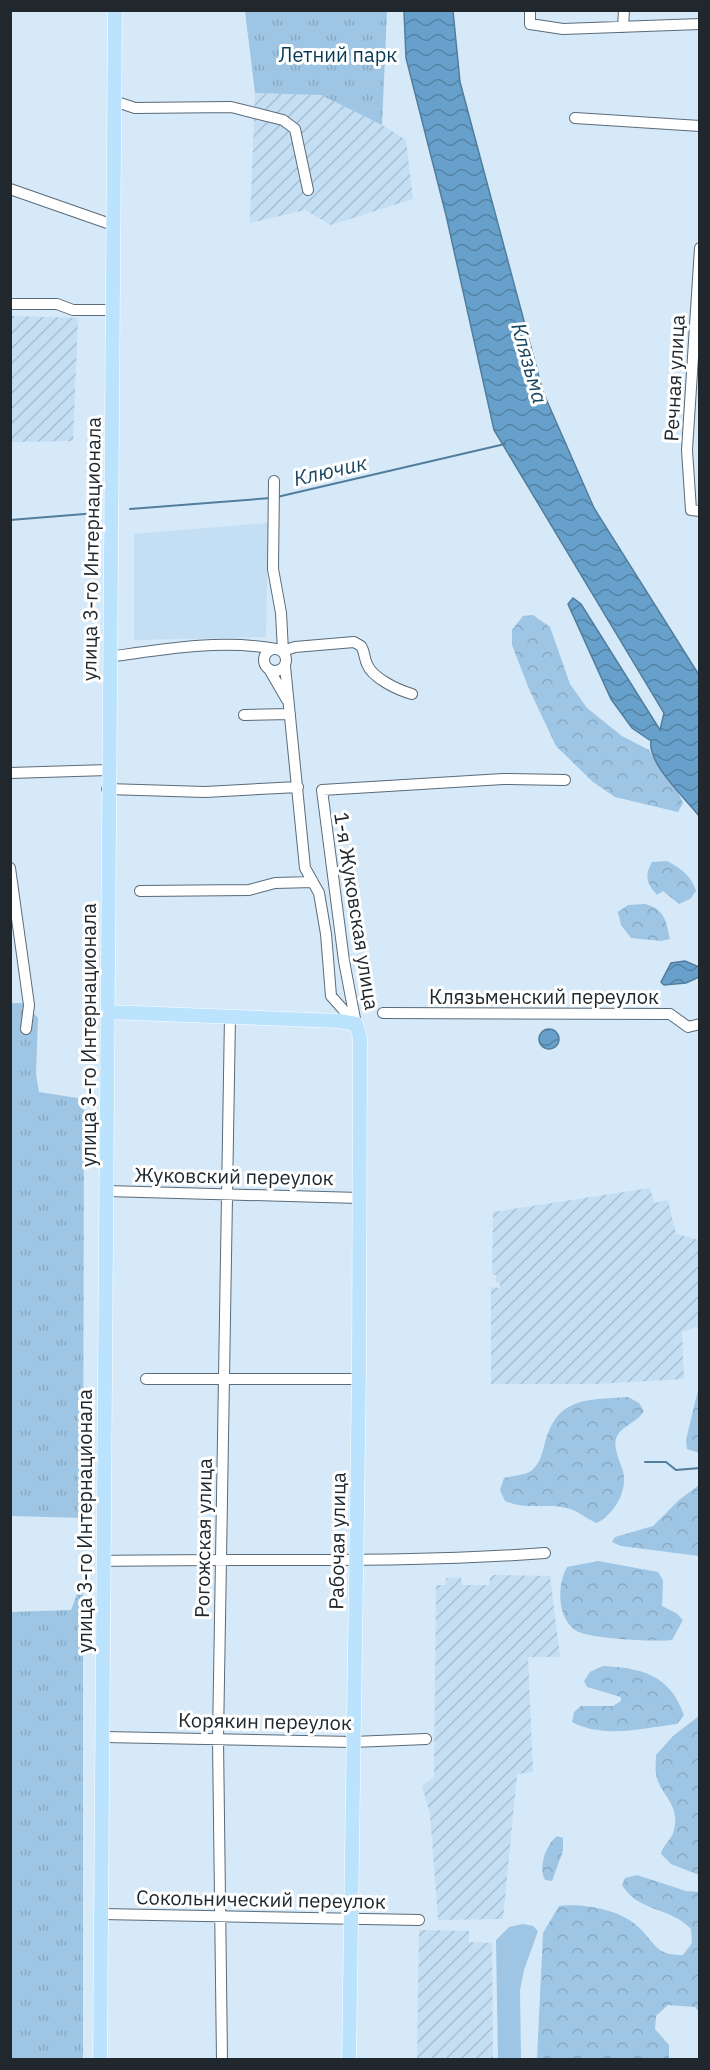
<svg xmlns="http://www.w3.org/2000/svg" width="710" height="2070" font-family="'IBM Plex Sans',sans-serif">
<defs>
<pattern id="industrial-furrows" width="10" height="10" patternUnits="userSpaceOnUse" patternTransform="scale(1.5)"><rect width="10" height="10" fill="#c4def3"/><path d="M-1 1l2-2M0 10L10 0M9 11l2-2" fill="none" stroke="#a8bed1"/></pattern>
<pattern id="forest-crowns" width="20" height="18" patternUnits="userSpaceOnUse" patternTransform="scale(1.5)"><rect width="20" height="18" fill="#9ec5e3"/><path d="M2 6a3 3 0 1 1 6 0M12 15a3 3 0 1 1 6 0" fill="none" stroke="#88a9c3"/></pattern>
<pattern id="park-tufts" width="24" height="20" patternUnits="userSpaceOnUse" patternTransform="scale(1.5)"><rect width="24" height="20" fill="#9ec5e3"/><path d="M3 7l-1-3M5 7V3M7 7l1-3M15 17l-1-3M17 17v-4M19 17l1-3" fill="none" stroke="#88a9c3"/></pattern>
<pattern id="water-waves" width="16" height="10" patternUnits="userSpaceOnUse" patternTransform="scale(1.5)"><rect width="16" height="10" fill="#67a1cb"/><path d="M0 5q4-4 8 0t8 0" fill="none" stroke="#5483a5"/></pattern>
</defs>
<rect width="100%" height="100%" fill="#d5e9f9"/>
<path fill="#c4def3" d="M268,523L266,637L134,640V534Z"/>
<path fill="url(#industrial-furrows)" d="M255,93L321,95L382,125L406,140L413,199L331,225L305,210L250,223Z
M11,316L78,318L73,441L11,442Z
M650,1188L654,1203L668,1200L676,1234L699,1240V1326L682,1332L684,1379L596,1384H491V1287L500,1288V1283L496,1282V1275L492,1274L493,1212Z
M494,1575L550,1576L560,1657H528L533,1772L517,1774L503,1919L438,1920L430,1814L422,1786L434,1777L436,1585H445L446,1578L461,1577L462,1585H489L490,1577Z
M419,1930L469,1931V1942L492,1943L493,2059H417Z"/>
<path fill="#9ec5e3" d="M523,1924L533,1926L538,1931L524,1970L520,1990L521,2059H498L496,1940L509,1927Z"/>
<path fill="url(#forest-crowns)" d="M533,615L550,627L570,684L587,708L622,736L649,750L658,766L674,784L683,803L678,812L615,797L593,782L556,746L529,689L512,645V630L523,616Z
M667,861C680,868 692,876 696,891L690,899L679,904L663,891L657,895C647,884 644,876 652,862Z
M645,904C665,909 666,921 670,939L661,941L631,938L621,925L618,912L628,905Z
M699,1386V1453L687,1449L686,1440Z
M628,1397L639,1403L644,1411C638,1422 623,1425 617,1436C611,1449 623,1464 624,1477C625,1496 613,1514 597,1523C586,1519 577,1510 567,1508C546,1503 525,1510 505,1501L500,1490L504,1478C512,1476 525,1475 531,1471C539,1465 542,1455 544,1446C556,1397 584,1400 628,1397Z
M699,1485V1556L621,1546L612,1542L615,1537L653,1526L679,1500Z
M598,1561L658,1572L663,1580L662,1606L676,1613L683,1620L672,1640C655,1642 587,1639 575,1630C557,1617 557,1585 567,1567Z
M603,1666C642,1668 670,1675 684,1715L677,1724C643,1728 604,1739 572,1722L574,1712L581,1706H613L621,1701V1697L587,1687L584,1681L590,1672Z
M699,1716V1875L671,1864L661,1854C663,1844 672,1840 674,1830C681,1804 659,1794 656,1774C655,1768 656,1761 656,1755L673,1736Z
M557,1836L563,1838V1851L552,1881L545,1880C538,1866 546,1845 557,1836Z
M637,1875L686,1891L699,1892V2012L695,2007L668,2005L656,2016L655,2029L669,2045V2059H537L543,1933L559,1906C581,1903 617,1909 635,1924C655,1940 653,1956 683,1955L692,1943L691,1929C671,1907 638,1912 622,1885L625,1878Z"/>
<path fill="url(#park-tufts)" d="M245,11H387L382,125L321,95L255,93Z
M10,1003H24L38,1018L36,1074L39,1092L84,1099L83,1518L11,1516Z
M83,1579V2059H11V1612L71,1610Z"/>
<path fill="url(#water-waves)" stroke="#527d9c" stroke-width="1.5" d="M404,11H453L460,82L543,392L594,508L699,675V816C685,798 647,763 651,741L632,728L611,699L568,604L573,598L581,604L660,730L664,713L494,430L446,215L406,58Z
M685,961L699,967V977L686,983L664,985L661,982L671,963Z
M539 1039a10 10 0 1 1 20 0a10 10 0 1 1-20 0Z"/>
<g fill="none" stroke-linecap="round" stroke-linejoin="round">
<path stroke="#527d9c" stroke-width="2" d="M277,497L505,444
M130,509L271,498
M10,520L97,513
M645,1462H666L676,1470L700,1468"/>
<g stroke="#5a6b79" stroke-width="12">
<path id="minor" d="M530,10V24L563,29L700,24
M623,27L624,10
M114,101L135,108L231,107L283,120L295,129L308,190
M575,118L700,126
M10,189L113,225
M700,248L687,450L691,510L700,511
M10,304H57L73,310H112
M274,481L273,569L281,613L283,651L295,647L354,642L361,646C365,652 364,658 367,664C372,678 398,690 412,694
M264 660a11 11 0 1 1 22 0a11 11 0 1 1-22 0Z
M109,657C164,649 221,639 276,649
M285,666L305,868L319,893L326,934L331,996L356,1024
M269,669L287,700
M244,715L290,714
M10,773L108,770
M107,789L205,792L298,787
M10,868L29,1005L26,1029
M140,891L249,890L275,883L313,882
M383,1013L670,1014L688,1027L700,1024
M356,1024L344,961L322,790L503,779L565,780
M107,1191L359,1198
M146,1379H358
M103,1561C250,1558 398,1564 545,1553
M104,1737L353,1742L426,1739
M102,1914L419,1920
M222,2060L218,1739L230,1016"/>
</g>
<g stroke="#fff" stroke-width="15">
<path id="major" d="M108,1012L339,1021L356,1024L360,1038L359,1373L349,2060
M100,2060L115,10"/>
</g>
<use href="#minor" stroke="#fff" stroke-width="10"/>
<use href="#major" stroke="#bce3fe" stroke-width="14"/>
</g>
<g text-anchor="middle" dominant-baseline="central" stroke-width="6" stroke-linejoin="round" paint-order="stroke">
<g font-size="20" fill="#063854" stroke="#fff">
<text x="338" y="54">Летний парк</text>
</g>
<g font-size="20" fill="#20282e" stroke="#fff">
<text transform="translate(674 378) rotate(-87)">Речная улица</text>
<text transform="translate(91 549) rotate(-89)">улица 3-го Интернационала</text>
<text transform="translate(357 911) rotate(81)">1-я Жуковская улица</text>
<text x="544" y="996">Клязьменский переулок</text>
<text transform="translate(88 1035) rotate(-90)">улица 3-го Интернационала</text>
<text transform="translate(234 1176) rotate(1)">Жуковский переулок</text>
<text transform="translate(84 1521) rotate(-90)">улица 3-го Интернационала</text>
<text transform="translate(203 1538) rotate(-89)">Рогожская улица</text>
<text transform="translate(337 1541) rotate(-89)">Рабочая улица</text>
<text transform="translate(265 1721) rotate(1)">Корякин переулок</text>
<text transform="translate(261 1899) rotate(1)">Сокольнический переулок</text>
</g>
<g font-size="21" font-style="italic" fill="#184663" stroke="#fff">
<text transform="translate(530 363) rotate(74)">Клязьма</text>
<text transform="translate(330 470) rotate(-13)">Ключик</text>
</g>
</g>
<rect width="710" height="2070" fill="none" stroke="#20282e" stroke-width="24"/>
</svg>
